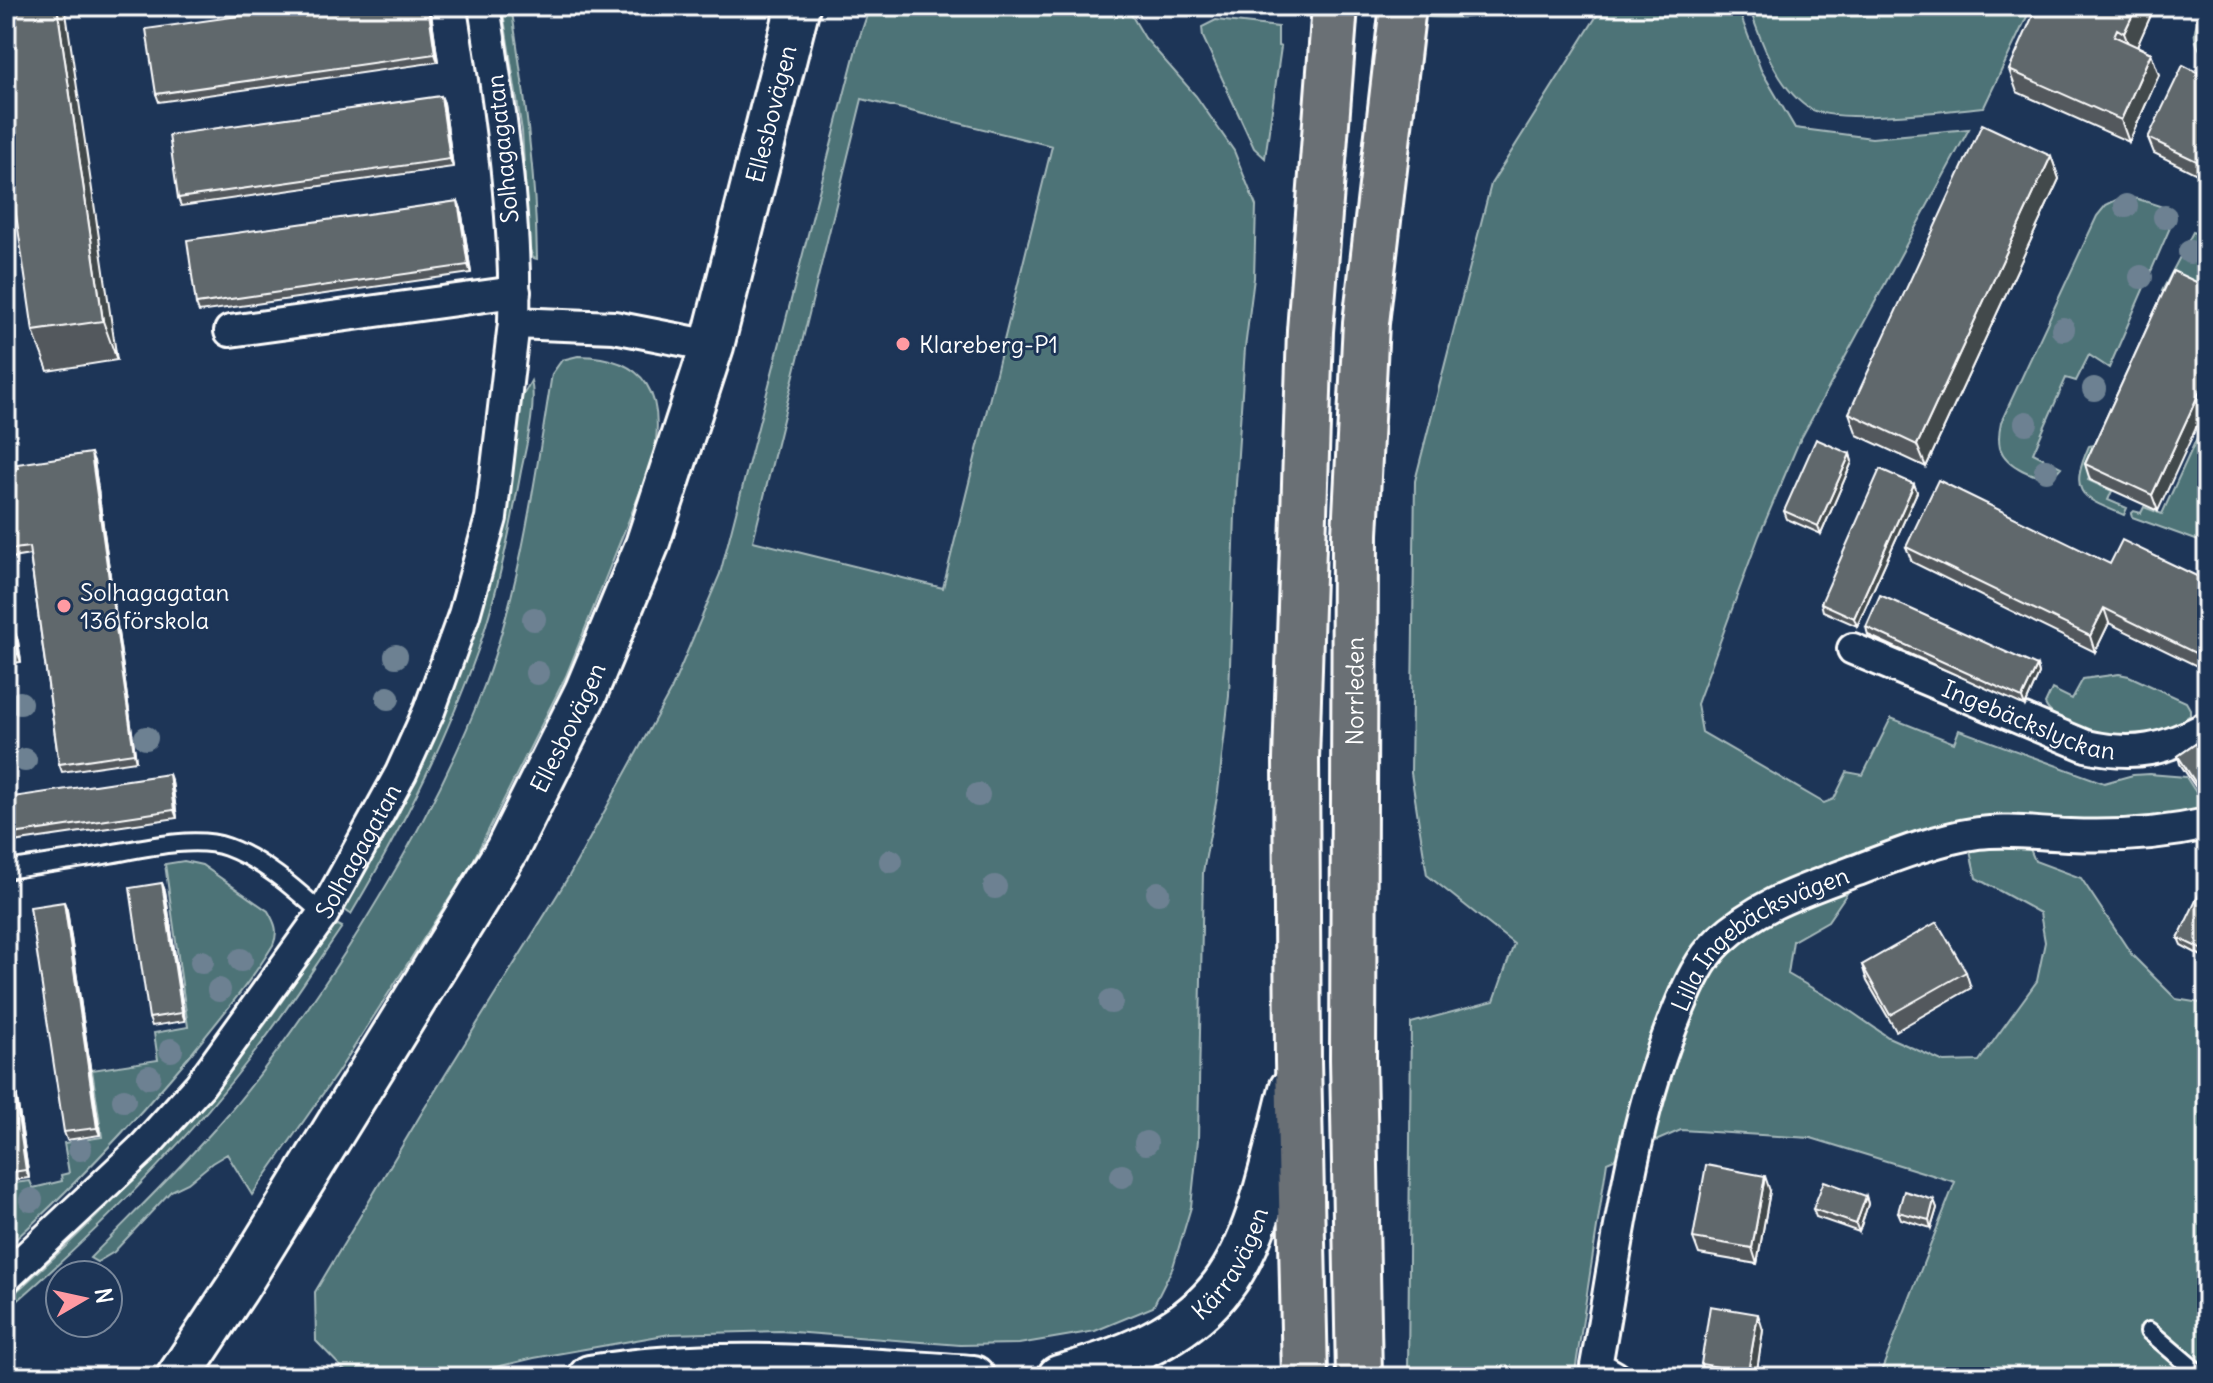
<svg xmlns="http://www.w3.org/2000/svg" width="2213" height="1383" font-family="Delius,sans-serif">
<rect width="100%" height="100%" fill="#1d3557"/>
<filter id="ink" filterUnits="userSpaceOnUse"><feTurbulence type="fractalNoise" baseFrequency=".0125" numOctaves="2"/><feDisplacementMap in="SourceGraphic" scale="16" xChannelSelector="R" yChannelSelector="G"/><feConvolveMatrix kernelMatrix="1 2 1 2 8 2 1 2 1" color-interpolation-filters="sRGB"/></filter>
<g filter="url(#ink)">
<path fill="#4d7377" stroke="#a6b9bb" stroke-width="2" fill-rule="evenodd" d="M502,6H511C524,90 536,174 537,259L533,258L529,246L522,131Z
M870,6H1126L1145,38L1196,96L1234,151L1256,206L1254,278L1245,348L1236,484L1229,696L1218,792L1203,872L1198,1140L1191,1207L1173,1267L1153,1307L1095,1331L1019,1344L960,1345L780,1331L670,1334L534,1358L455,1377H356L348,1374L316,1341L315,1292L424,1109L569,876L671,690L720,574L857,45ZM862,99L1052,146L943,588L753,541Z
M1428,6H1509C1483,20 1455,18 1427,17Z
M1603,6H1737L1761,70L1795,128L1872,138L1969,129L1798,444L1759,536L1697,704L1702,732L1824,803L1834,799L1847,772L1863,775L1891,718L1954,743L1959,730L2104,783L2133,775L2149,774L2186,777L2199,797L2207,795V817L2076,824L2018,820L2035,861L2081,878L2132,955L2176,999L2207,1004V1377H1879L1955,1182L1811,1138L1681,1130L1607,1162L1575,1372L1581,1377H1408L1411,1023L1494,1001L1514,944L1427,875L1411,773L1415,481L1491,184ZM1966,833L1976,878L2040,913L2045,942L2037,981L1979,1061L1944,1062L1888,1037L1843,1006L1788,974L1793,941L1828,921L1863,870Z
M1749,6H2032L1984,107C1948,110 1833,126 1807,107C1777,86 1760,40 1749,6Z
M2204,6H2207V58C2188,40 2194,27 2204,6Z
M1216,20L1278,27V46L1281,47L1265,158L1254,148L1203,37L1202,27Z
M2122,197L2138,199L2163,207L2171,221L2169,230L2109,368L2089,355L2076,381L2066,378L2033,453L2061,467L2053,476C2036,480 2006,466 2000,448C1998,439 1999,431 2001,422L2097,216L2106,205Z
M2193,232L2201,235L2197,248L2204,251L2207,245V296L2171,295L2162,291Z
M578,356C648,357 666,396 653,460L566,676L471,865L336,1075L252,1195L227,1154L212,1163L188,1183L171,1191L114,1252L97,1262L90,1258C136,1211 185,1164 228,1114C272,1062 311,1005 348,948C401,864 449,779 484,686C521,586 535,478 552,374L562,360Z
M531,381C537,404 526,447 521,471C510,531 498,592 478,650C446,742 401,830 351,914L343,909L398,815L450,695L510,476L522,397Z
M2207,416V544L2132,517L2131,514L2134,511L2141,513L2144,507L2162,514Z
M2093,445L2091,451L2101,455L2088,480L2112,491L2108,500L2127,508L2124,515C2081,497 2068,494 2089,446Z
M2119,674L2129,676L2186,702L2190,709V715C2168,736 2128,744 2099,736C2089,733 2079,727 2070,723C2059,718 2050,715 2045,704L2052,689L2072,699L2083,679Z
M184,861L202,865L268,911C275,923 279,931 273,945C250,983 220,1018 192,1053C134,1122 73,1188 6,1248V1184L30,1181L33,1188L62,1181L61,1175L69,1173L64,1143L102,1137L92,1070L158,1060L154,1033L188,1027L165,864Z
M338,925L342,927C313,969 286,1012 255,1052C182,1147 96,1233 6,1311V1301C129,1192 245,1070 329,928Z"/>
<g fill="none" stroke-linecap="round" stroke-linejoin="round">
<g stroke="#fff" stroke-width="22">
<path id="service" d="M6,870C39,865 71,860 104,855C139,849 194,835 227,847C263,860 295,889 323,914
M2149,1331L2203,1377"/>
</g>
<g stroke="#fff" stroke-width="36">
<g id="minor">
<path d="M514,323L614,327L712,346"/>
<path d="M230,331L515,292"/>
<path id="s1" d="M1853,649L2086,746C2135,757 2164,750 2207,727"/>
<path id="s2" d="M6,1277L144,1147L200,1085L323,914L401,773L429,711L464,615L491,518L514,323C517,220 500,107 484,6"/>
<path id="s3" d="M1615,1377L1596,1366C1618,1246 1631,1121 1679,1008C1689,984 1700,959 1719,941C1759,904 1802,891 1852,872C1892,857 1936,839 1978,833C2008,829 2039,834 2069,835C2114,837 2162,834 2207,824"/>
</g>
</g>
<g stroke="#fff" stroke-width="48">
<g id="secondary">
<path id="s4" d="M178,1377L237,1288L507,850L586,692L647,545L712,346L798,6"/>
<path d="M590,1377C717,1356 846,1369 973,1377"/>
<path id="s5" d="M1059,1377C1244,1326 1249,1258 1291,1089"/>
</g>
</g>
<g stroke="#fff" stroke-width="50">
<g id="trunk">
<path d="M1305,1377L1298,1061L1296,760L1310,331L1335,6"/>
<path id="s6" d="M1359,1377L1353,1059L1355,534L1366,323L1403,6"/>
</g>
</g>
<use href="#service" stroke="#1d3557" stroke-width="16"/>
<use href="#minor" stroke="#1d3557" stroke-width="30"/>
<use href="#secondary" stroke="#1d3557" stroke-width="42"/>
<use href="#trunk" stroke="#6b6f75" stroke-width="44"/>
</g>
<g fill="#6d8192">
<circle cx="2126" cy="206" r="12"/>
<circle cx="2165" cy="217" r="12"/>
<circle cx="2190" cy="252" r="12"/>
<circle cx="2141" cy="277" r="12"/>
<circle cx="2063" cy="329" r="12"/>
<circle cx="2094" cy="389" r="12"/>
<circle cx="2026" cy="423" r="12"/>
<circle cx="2046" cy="470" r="12"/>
<circle cx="534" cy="619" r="12"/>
<circle cx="396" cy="656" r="12"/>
<circle cx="537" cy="673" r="12"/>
<circle cx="388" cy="698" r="12"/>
<circle cx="20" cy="703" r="12"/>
<circle cx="146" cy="738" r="12"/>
<circle cx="25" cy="760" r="12"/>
<circle cx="978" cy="795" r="12"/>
<circle cx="891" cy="861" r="12"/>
<circle cx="995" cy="887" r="12"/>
<circle cx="1158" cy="893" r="12"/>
<circle cx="241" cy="960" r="12"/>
<circle cx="202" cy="962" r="12"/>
<circle cx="219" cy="990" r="12"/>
<circle cx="1111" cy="1002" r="12"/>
<circle cx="171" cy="1050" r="12"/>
<circle cx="149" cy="1077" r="12"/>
<circle cx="124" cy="1100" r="12"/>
<circle cx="1146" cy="1143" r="12"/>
<circle cx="80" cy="1149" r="12"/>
<circle cx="1122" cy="1176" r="12"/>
<circle cx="31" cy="1200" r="12"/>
</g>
<path fill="#53595d" stroke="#fff" stroke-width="2" d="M6,6L117,360L48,371L33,331Z
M309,6H430L438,62L159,102L156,94Z
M2051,6H2155L2137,46L2151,53L2159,75L2129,142L2017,92L2009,70Z
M2207,77V179L2154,153L2148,138Z
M441,96L444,103L453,167L181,206L178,198Z
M2051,156L2059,179L1926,467L1857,435L1849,413Z
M458,201L461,209L471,273L199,312L196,304Z
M2173,271L2158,511L2090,480L2085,464Z
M1850,454L1852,462L1821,534L1787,519L1784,511Z
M94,461L136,761L62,772L59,764L30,555L6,559V470Z
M1914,484L1917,492L1857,626L1823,611L1821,603Z
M1906,547L2110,564L2207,581L2201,668L2109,623L2095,652L1912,562Z
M1866,627L2037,666L2039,674L2025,706L1868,635Z
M15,633L18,641L21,662L6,664V634Z
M2207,736L2202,796L2180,764L2178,756Z
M172,782L177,818L6,843V798Z
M162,883L165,891L185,1021L152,1026L149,1018Z
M2207,898V959L2181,945L2178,938Z
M64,902L67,910L100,1135L67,1140L64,1132Z
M1862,965L1966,972L1971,988L1896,1031L1867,981Z
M13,1083L16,1091L29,1178L6,1181V1084Z
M1770,1191L1757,1264L1699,1254L1693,1238Z
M1866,1196L1868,1204L1859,1232L1816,1217L1813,1209Z
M1934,1200L1937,1208L1931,1228L1901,1219L1898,1212Z
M1763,1330L1756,1377H1705L1701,1364Z"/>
<path fill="#43484c" stroke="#fff" stroke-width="2" d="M57,6H65L117,360L103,321Z
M428,6H430L438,62L435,54Z
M2137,6H2155L2133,56L2124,33Z
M2151,53L2159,75L2129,142L2121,120Z
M441,96L444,103L453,167L450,159Z
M2051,156L2059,179L1926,467L1917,445Z
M458,201L461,209L471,273L468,265Z
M2207,376V404L2158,511L2152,495Z
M91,453L94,461L136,761L134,753Z
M1850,454L1852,462L1821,534L1818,526Z
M1914,484L1917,492L1857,626L1854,618Z
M2104,608L2109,623L2095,652L2090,636Z
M2207,628V655L2201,668L2195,653Z
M15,633L18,641L21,662L18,654Z
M2037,666L2039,674L2025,706L2022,698Z
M169,774L172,782L177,818L174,810Z
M2207,782V792L2202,796L2199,788Z
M162,883L165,891L185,1021L182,1013Z
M64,902L67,910L100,1135L97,1128Z
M13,1083L16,1091L29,1178L26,1170Z
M1765,1176L1770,1191L1757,1264L1752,1248Z
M1866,1196L1868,1204L1859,1232L1856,1224Z
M1934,1200L1937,1208L1931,1228L1929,1220Z
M1758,1314L1763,1330L1756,1377H1750L1748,1372Z"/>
<path fill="#60676c" stroke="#fff" stroke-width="2" d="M6,6H57L103,321L33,331L6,146Z
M309,6H428L435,54L156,94L146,29Z
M2037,6H2046L2050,8L2051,6H2137L2124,33L2117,29L2114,36L2151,53L2121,120L2009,70Z
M2183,65L2207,77V166L2148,138Z
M441,96L450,159L178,198L169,135Z
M1982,124L2051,156L1917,445L1849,413Z
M458,201L468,265L196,304L187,240Z
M2173,271L2207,287V376L2152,495L2085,464Z
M1816,439L1850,454L1818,526L1784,511Z
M91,453L134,753L59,764L29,547L6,550V470L18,468L17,464Z
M1880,469L1914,484L1854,618L1821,603Z
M1938,480L2110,564L2122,540L2207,581V628L2195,653L2104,608L2090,636L1906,547Z
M1880,595L2037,666L2022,698L1866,627Z
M15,633L18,654L6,656V634Z
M2207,736V782L2199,788L2178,756Z
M169,774L174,810L6,835V798Z
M162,883L182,1013L149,1018L130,888Z
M2199,894L2207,898V952L2178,938Z
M64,902L97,1128L64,1132L30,907Z
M1937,922L1966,972L1890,1015L1862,965Z
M13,1083L26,1170L6,1173V1084Z
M1706,1165L1765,1176L1752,1248L1693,1238Z
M1824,1181L1866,1196L1856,1224L1813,1209Z
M1904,1191L1934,1200L1929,1220L1898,1212Z
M1710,1306L1758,1314L1748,1372L1701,1364Z"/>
</g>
<g fill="#ff9aa2" stroke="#1d3557" stroke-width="3">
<circle cx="903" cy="344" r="8"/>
<circle cx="64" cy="606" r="8"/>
</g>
<g text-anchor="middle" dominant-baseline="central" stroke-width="6" stroke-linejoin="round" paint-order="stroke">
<g font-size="24" fill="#fff" stroke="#1d3557">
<text stroke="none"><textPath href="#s4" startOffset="1406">Ellesbovägen</textPath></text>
<text transform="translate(502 149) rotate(-96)">Solhagagatan</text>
<text stroke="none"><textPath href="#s6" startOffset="686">Norrleden</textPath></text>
<text stroke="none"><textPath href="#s1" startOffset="190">Ingebäckslyckan</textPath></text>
<text stroke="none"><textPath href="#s4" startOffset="758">Ellesbovägen</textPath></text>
<text stroke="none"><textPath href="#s2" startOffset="556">Solhagagatan</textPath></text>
<text stroke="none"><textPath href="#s3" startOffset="502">Lilla Ingebäcksvägen</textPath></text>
<text stroke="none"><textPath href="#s5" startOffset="214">Kärravägen</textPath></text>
</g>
<g font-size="24" fill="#fff" stroke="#1d3557" text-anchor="start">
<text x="919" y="344">Klareberg-P1</text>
<text x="80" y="592">Solhagagatan<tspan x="80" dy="28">136 förskola</tspan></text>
</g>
</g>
<rect width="2213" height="1383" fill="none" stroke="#1d3557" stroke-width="32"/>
<rect x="16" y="16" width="2181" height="1351" fill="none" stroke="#fff" stroke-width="3" filter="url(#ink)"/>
<g transform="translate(84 1299) rotate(81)"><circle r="38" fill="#1d3557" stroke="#77869a" stroke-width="2"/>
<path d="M0-6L14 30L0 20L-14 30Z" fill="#ff9aa2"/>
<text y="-12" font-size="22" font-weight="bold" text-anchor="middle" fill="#ffffff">N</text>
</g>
</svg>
